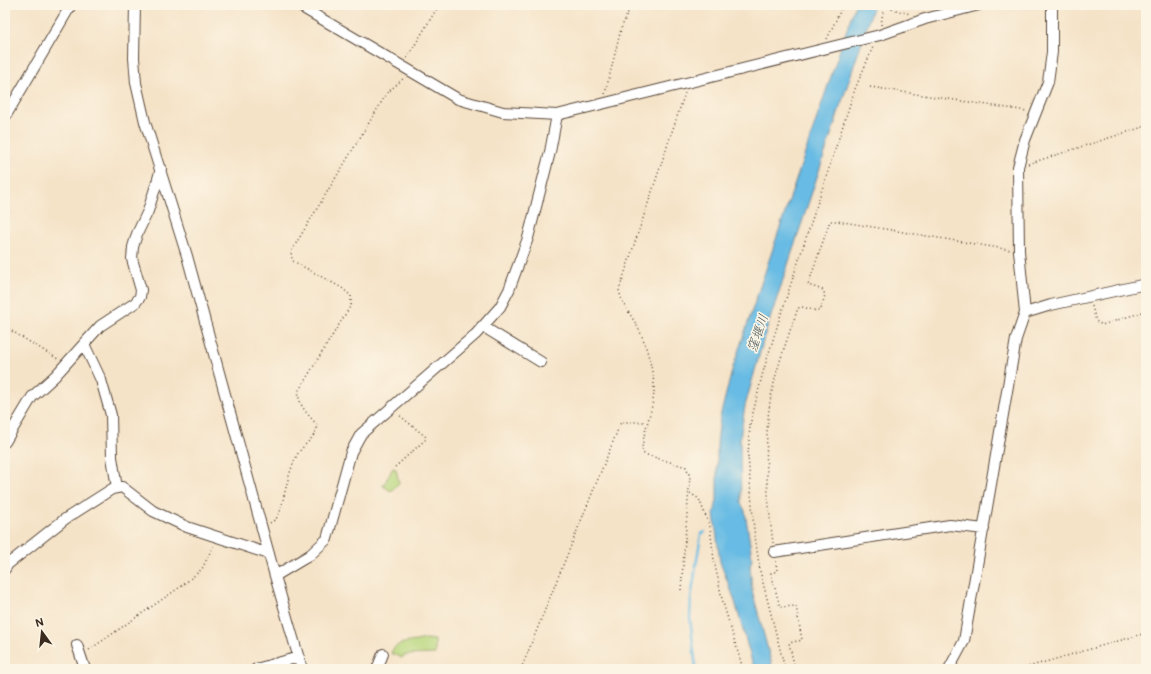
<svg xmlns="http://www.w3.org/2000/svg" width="1151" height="674" font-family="'Balsamiq Sans','Klee One',sans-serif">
<rect width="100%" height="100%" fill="#fcf5e5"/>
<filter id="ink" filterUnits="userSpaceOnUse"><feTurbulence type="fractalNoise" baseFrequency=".025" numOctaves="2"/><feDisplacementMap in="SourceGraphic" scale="8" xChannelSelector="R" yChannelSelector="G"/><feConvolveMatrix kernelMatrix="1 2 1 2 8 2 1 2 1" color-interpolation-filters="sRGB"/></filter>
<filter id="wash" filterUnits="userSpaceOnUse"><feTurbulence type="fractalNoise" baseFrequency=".012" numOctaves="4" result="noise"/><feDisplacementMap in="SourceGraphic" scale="16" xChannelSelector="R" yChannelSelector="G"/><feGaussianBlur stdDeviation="0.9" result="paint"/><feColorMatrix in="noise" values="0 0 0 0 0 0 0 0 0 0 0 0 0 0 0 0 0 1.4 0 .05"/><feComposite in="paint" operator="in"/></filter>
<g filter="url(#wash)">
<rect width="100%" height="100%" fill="#f5e3c8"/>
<path fill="#b8d77d" stroke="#7a804e" d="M393,468L396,469L399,483L391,491L383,486Z
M425,639L435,640V654L404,655L402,658L391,653C396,640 413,643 425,639Z"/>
<path fill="#68bbe4" stroke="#527281" d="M855,5H874L766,331L745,406L740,438L741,503L745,511L752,558L750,566L752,590L773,669H754L734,598L720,562L714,514L717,500V445L720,417L733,367Z"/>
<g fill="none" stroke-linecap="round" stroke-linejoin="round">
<path stroke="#68bbe4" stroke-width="2.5" d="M696,669L690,618L691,598L701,534L705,532"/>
</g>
</g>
<g filter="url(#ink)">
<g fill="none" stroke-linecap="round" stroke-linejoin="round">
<g stroke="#574638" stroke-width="12">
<path id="street" d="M135,5L134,58L136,83L145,122L187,256L275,576L302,669
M298,5L458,99L503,112L557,115L880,35L925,19L979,5
M5,117L71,5
M1025,313L1051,305L1146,284
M482,326L541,362
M84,344L101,380L111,415L112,457L117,488
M5,442L32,397L55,376L100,326L135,303L140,297L141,290L132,259L133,247L137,234L148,211L161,169
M774,552L950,525L984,529
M5,569L8,564L65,519L112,489L122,487L153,511L187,527L269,554
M275,576L310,555L327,539L351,452L361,434L476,334L500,307L509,290L528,238L550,152L557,115
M77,645L85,669
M256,669L299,657
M377,669L383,654
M949,669L964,641L1016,339L1025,313L1019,251L1018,167L1025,140L1048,82L1052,52V5"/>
</g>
<path stroke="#574638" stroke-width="1.5" stroke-dasharray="1 3" stroke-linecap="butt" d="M893,5L892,9L910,14
M881,25L884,5
M827,39L843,5
M407,58L439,5
M870,87L1027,111
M605,94L621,29L631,5
M1028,164L1146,126
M1092,306L1096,321L1102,325L1146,311
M5,327L58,359
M395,467L425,440L426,437L399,415
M690,493L699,499L710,527L714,560L722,599L743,669
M270,523L276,519L280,512C285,494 288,473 297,455C303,444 316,439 317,425C309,415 296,404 299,390L351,305V296L342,288L293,261L291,256L292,250L387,93L404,78
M773,543C767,498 762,432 773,387C779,361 789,334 798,308L802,307L817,311L821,309L825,295L823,290L808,285L830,221H837L1011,250
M776,561L777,571L771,573L780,607L796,606L802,640L789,643L795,669
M681,590L690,476L686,467L644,454L642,449C644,427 655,407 654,385C653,370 645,339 637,326C630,313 622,305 619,290L685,93
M89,650L183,585L202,569L213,546
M521,669L621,422H646
M785,669L760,571L754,530L748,456L750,425L763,372L781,314L855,89L873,47
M1021,669L1146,633"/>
<use href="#street" stroke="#fff" stroke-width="10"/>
</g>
</g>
<g text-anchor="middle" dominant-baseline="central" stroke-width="3.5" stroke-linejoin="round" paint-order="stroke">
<g font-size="13" font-style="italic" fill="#485659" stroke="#fcf5e5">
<text transform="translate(758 333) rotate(-71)">窪堰川</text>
</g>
</g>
<rect width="1151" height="674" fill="none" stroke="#fcf5e5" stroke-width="20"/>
<g transform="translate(42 632) rotate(345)" stroke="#fcf5e5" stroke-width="3" paint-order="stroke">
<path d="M0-3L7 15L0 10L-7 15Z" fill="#3b2a1e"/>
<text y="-6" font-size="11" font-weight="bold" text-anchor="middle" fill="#3b2a1e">N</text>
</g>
</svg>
